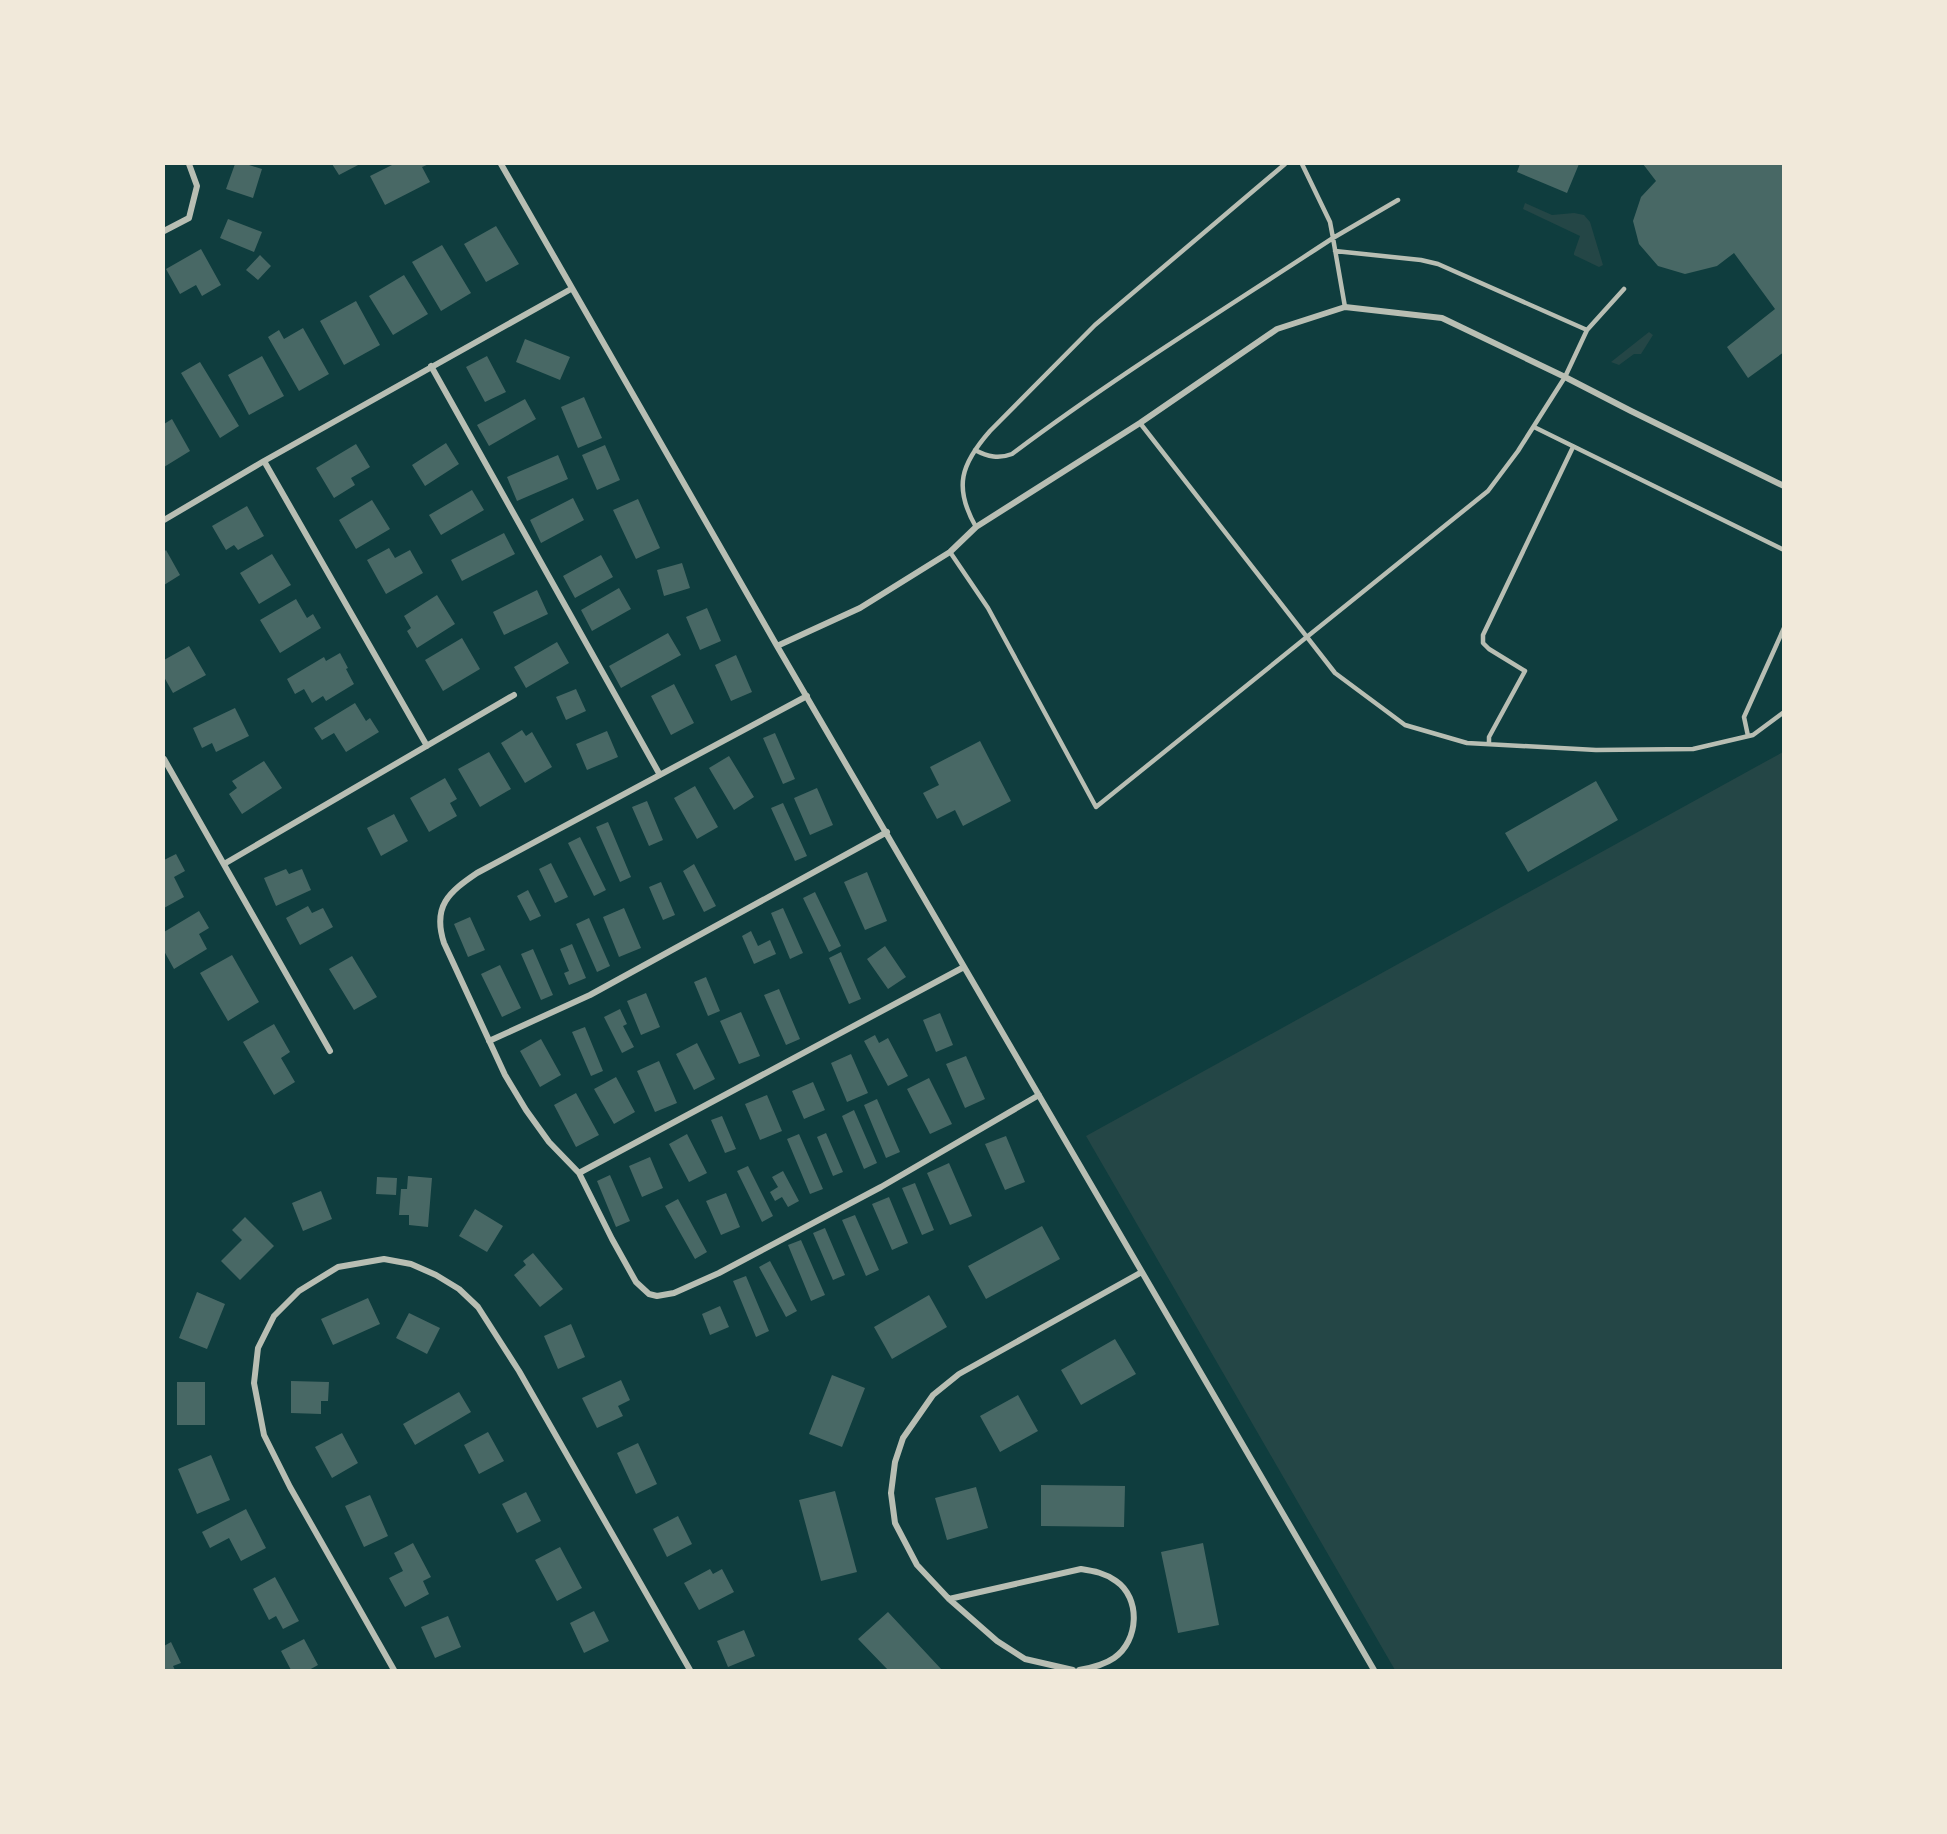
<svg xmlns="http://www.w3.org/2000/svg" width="1947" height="1834" font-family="Manrope,sans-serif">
<rect width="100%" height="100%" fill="#0f3d3e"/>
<path fill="#244646" d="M1525,203L1552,215L1574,213L1584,215L1590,222L1603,265L1599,267L1574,255V253L1580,236L1523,209Z
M1649,332L1653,335L1641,354H1634L1619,365L1611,362Z
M1783,752V1670H1395L1086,1136Z"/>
<path fill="#486865" d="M235,164H246L262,169L253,198L226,189Z
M332,164H360L339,175Z
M394,164H429L422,167L430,182L385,205L370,176Z
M1520,164H1579L1567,193L1517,172Z
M1643,164H1784V352L1748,378L1727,347L1775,309L1734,253L1717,266L1685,274L1658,266L1639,244L1633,221L1641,197L1656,181Z
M228,219L262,232L254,252L220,238Z
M496,226L519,264L486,282L464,244Z
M442,245L471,293L441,311L412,262Z
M201,249L221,285L202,296L196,285L180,294L166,269Z
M260,255L271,266L258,280L246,270Z
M404,275L428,314L393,335L369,296Z
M356,301L380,345L344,365L320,321Z
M303,328L329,374L299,391L268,337L279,330L284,339Z
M525,339L570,357L560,380L516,362Z
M262,356L284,396L249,415L228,375Z
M487,356L506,392L485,402L466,367Z
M200,362L239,426L220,438L181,373Z
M584,397L602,438L578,448L561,407Z
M525,399L536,419L489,446L477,425Z
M172,419L190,451L164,467V424Z
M446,443L459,464L425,486L412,465Z
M356,444L370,467L351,478L355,485L334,498L316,468Z
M605,445L620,480L597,490L582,455Z
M558,455L568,479L517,501L507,477Z
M472,490L484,510L441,535L429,515Z
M573,498L584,520L541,543L530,520Z
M638,499L660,548L636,559L613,510Z
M372,500L390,529L356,549L339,520Z
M247,506L264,536L238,550L234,545L226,550L212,526Z
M504,533L515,554L462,581L451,560Z
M389,548L395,558L410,550L423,573L386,594L367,560Z
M166,550L180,575L164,585V552Z
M272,554L291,585L259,604L240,573Z
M601,555L613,577L575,598L563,576Z
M682,563L690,588L664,596L657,570Z
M619,588L631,609L592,631L581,610Z
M537,590L548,614L504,635L493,612Z
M437,595L455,624L417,648L407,631L411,628L404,616Z
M296,599L307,618L313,614L321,628L280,653L260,620Z
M707,608L721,641L700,650L686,617Z
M668,633L681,655L621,688L609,666Z
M462,638L480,669L443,691L425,660Z
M557,642L569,663L526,688L514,667Z
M189,646L206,675L173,693L164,677V660Z
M340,653L348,668L346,669L354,684L326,701L323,696L312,703L304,689L295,694L287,679L324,657L326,661Z
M736,655L752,692L731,701L715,665Z
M674,684L694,723L671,735L651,696Z
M576,689L586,711L566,720L556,697Z
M355,703L366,721L370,718L379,732L346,752L334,733L322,740L314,728Z
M235,708L249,736L216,752L212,743L202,748L193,728Z
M522,730L526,736L532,732L552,767L525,783L501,743Z
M607,731L618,757L587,770L576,744Z
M775,733L795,779L783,784L763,738Z
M980,741L1011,801L963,826L955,810L937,819L923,793L939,785L930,767Z
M489,752L511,789L480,807L458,769Z
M729,756L754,797L734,810L709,768Z
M264,761L282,788L242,814L229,794L237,788L232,781Z
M445,778L457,799L450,803L457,816L429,832L410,798Z
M1596,781L1618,820L1528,872L1505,833Z
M695,786L718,827L697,839L674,798Z
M817,788L833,825L810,835L794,798Z
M647,801L663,840L649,846L632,807Z
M783,803L807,856L795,861L771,808Z
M394,814L408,841L381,856L367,828Z
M608,822L631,877L620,882L596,827Z
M580,837L606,890L594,896L568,843Z
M176,854L185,871L174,877L184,897L164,908V860Z
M551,863L568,897L555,903L539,869Z
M694,864L716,906L704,912L683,871Z
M286,869L289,874L302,869L311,890L276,906L264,878Z
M867,872L887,921L865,930L844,882Z
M661,882L675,915L663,920L649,887Z
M528,890L541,916L530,921L517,896Z
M815,892L841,946L829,952L803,898Z
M308,906L312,913L323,908L333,927L300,945L286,918Z
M624,908L641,948L619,957L603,917Z
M783,908L803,953L790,959L771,913Z
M199,911L209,928L199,934L207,949L174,969L164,951V932Z
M470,917L485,950L468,957L454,924Z
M589,918L610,966L597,972L576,924Z
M751,931L758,946L770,940L776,954L754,964L742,936Z
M572,944L586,978L569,985L564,973L569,971L560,949Z
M885,946L906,977L888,989L867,959Z
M533,949L553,995L541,1000L521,954Z
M841,952L861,999L849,1004L829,958Z
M232,955L259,1002L228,1021L200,973Z
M352,956L377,997L354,1010L329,969Z
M500,965L521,1008L502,1017L481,974Z
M706,977L720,1011L708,1016L694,982Z
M779,989L800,1039L786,1045L764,995Z
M646,993L660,1027L641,1035L627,1001Z
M620,1009L627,1024L623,1026L634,1047L622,1053L604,1017Z
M741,1012L760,1056L739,1064L720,1021Z
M940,1013L953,1045L936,1052L923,1020Z
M274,1024L290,1052L281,1058L295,1082L274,1095L243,1042Z
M585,1027L603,1071L591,1076L572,1032Z
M875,1035L879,1043L888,1038L908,1076L888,1086L864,1041Z
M541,1039L561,1075L540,1087L520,1051Z
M697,1043L715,1079L694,1090L676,1054Z
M851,1054L868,1093L847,1102L831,1063Z
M966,1056L985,1099L965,1108L946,1064Z
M659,1061L677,1103L655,1112L637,1071Z
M616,1077L635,1112L614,1124L594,1089Z
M929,1078L952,1124L930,1134L907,1089Z
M813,1082L825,1110L804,1119L792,1091Z
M576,1093L599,1135L576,1147L554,1105Z
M767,1095L782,1131L760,1140L745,1104Z
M877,1099L900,1152L886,1158L864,1105Z
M854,1110L877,1163L864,1169L842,1116Z
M722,1116L736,1149L725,1153L711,1120Z
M826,1133L843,1172L833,1176L817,1137Z
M687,1134L707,1173L689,1182L669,1144Z
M799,1134L823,1189L810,1194L787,1139Z
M1006,1136L1025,1182L1005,1190L985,1144Z
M650,1157L663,1188L642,1197L629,1166Z
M949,1163L972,1216L950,1225L927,1173Z
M748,1166L773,1216L762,1222L737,1171Z
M783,1171L799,1201L788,1207L782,1197L775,1201L770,1192L778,1187L772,1177Z
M610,1175L630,1221L616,1227L597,1181Z
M408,1176L432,1178L428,1227L409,1225V1215H399L401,1189H407Z
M377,1177L397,1178L396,1195L376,1194Z
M915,1183L934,1230L922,1235L902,1188Z
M321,1191L332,1219L303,1231L292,1203Z
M726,1193L740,1227L721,1235L706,1201Z
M889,1197L908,1243L892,1250L872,1204Z
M678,1199L707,1252L695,1259L665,1206Z
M475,1209L503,1226L487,1252L459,1236Z
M855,1215L879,1270L866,1276L842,1220Z
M245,1217L274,1246L240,1280L221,1261L242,1240L232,1230Z
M1042,1226L1060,1259L986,1299L968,1266Z
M825,1228L845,1275L833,1280L813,1233Z
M801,1240L825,1295L811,1301L788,1245Z
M533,1253L563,1289L540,1307L514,1275L526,1265L523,1261Z
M770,1261L797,1311L786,1317L759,1267Z
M746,1276L769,1331L756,1337L733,1281Z
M197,1292L225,1304L207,1349L179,1338Z
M929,1295L947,1327L892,1359L874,1327Z
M368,1298L380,1324L333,1345L321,1319Z
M720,1306L729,1327L710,1335L702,1314Z
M409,1313L440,1328L427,1354L396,1338Z
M571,1324L585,1357L558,1369L544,1336Z
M1115,1339L1136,1374L1081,1405L1061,1370Z
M832,1375L865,1388L842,1447L809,1434Z
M621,1380L630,1400L618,1406L623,1416L597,1428L582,1398Z
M291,1381L329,1382L328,1401H321V1414L291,1413Z
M177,1382H205V1425H177Z
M459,1392L471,1412L415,1445L403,1424Z
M1018,1395L1038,1431L1000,1452L980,1416Z
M488,1432L504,1461L479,1474L464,1445Z
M342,1433L358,1463L332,1478L315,1447Z
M638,1443L657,1484L636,1494L617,1453Z
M211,1455L230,1500L197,1514L178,1469Z
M1041,1485L1125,1486L1124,1527L1041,1526Z
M976,1487L988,1528L947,1540L935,1498Z
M835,1491L857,1572L821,1581L799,1500Z
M526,1492L541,1521L517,1533L502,1504Z
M370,1495L388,1536L364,1547L345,1506Z
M246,1509L266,1548L241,1561L229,1538L210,1548L202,1532Z
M678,1516L692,1544L667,1557L653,1529Z
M413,1543L431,1577L423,1581L429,1594L405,1607L389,1578L403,1571L394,1553Z
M1203,1543L1219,1625L1178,1633L1161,1552Z
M560,1547L582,1588L557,1601L535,1560Z
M710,1569L713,1574L722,1569L734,1592L699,1610L684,1583Z
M275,1577L299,1621L283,1629L276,1616L269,1620L253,1589Z
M594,1611L609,1641L584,1653L570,1623Z
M888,1612L942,1670H888L858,1639Z
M448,1616L461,1647L435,1658L421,1627Z
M744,1630L755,1656L728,1667L717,1641Z
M304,1639L318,1665L309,1670H291L281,1651Z
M171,1642L181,1663L173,1666L175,1670H164V1646Z"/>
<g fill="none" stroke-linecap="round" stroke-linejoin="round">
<path stroke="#b8beb3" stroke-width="4.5" d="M1335,251L1421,260L1438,264L1587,330
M1345,307L1333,238L1398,200
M1140,423L1335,673L1405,725L1467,743L1596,750L1693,749L1753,735L1784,712
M1534,427L1784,550
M975,450C988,457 999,459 1012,454C1116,376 1225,309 1333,238L1330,222L1302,164
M976,527C953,487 961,464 990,431L1095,325L1285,164
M950,552L988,608L1096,807L1488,491L1518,451L1565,377L1587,330L1624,289
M1748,736L1744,717L1784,628
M1489,744V737L1525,671L1489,649L1483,643V635L1573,447"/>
<path stroke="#b8beb3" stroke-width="6" d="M501,164L777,646L1374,1670
M164,231L189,218L197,186L189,164
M431,366L660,775
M264,461L427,746
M164,520L264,461L571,289
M777,646L860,608L950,552L976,527L1140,423L1277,329L1345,307L1442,318L1565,377L1631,411L1784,486
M807,696L477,873C449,892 432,906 444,943L505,1075L526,1110L549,1142L579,1173L612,1239L636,1282L649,1294L657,1296L674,1293L719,1273L881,1187L1039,1095
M164,759L330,1051
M224,864L514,695
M489,1041L590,995L887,832
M579,1173L964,967
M949,1599L1081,1569C1094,1571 1105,1573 1116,1581C1141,1598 1139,1641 1114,1658C1104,1665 1091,1668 1079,1670
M394,1670L290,1487L264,1435L254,1383L258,1348L274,1316L299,1291L338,1267L384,1259L411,1264L436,1275L459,1289L478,1307L519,1371L690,1670
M1073,1670L1025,1659L997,1641L949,1599L917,1565L895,1523L891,1493L895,1462L903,1438L933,1395L959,1374L1142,1272"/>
</g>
<rect width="1947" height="1834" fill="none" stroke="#f1e9da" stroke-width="330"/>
</svg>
